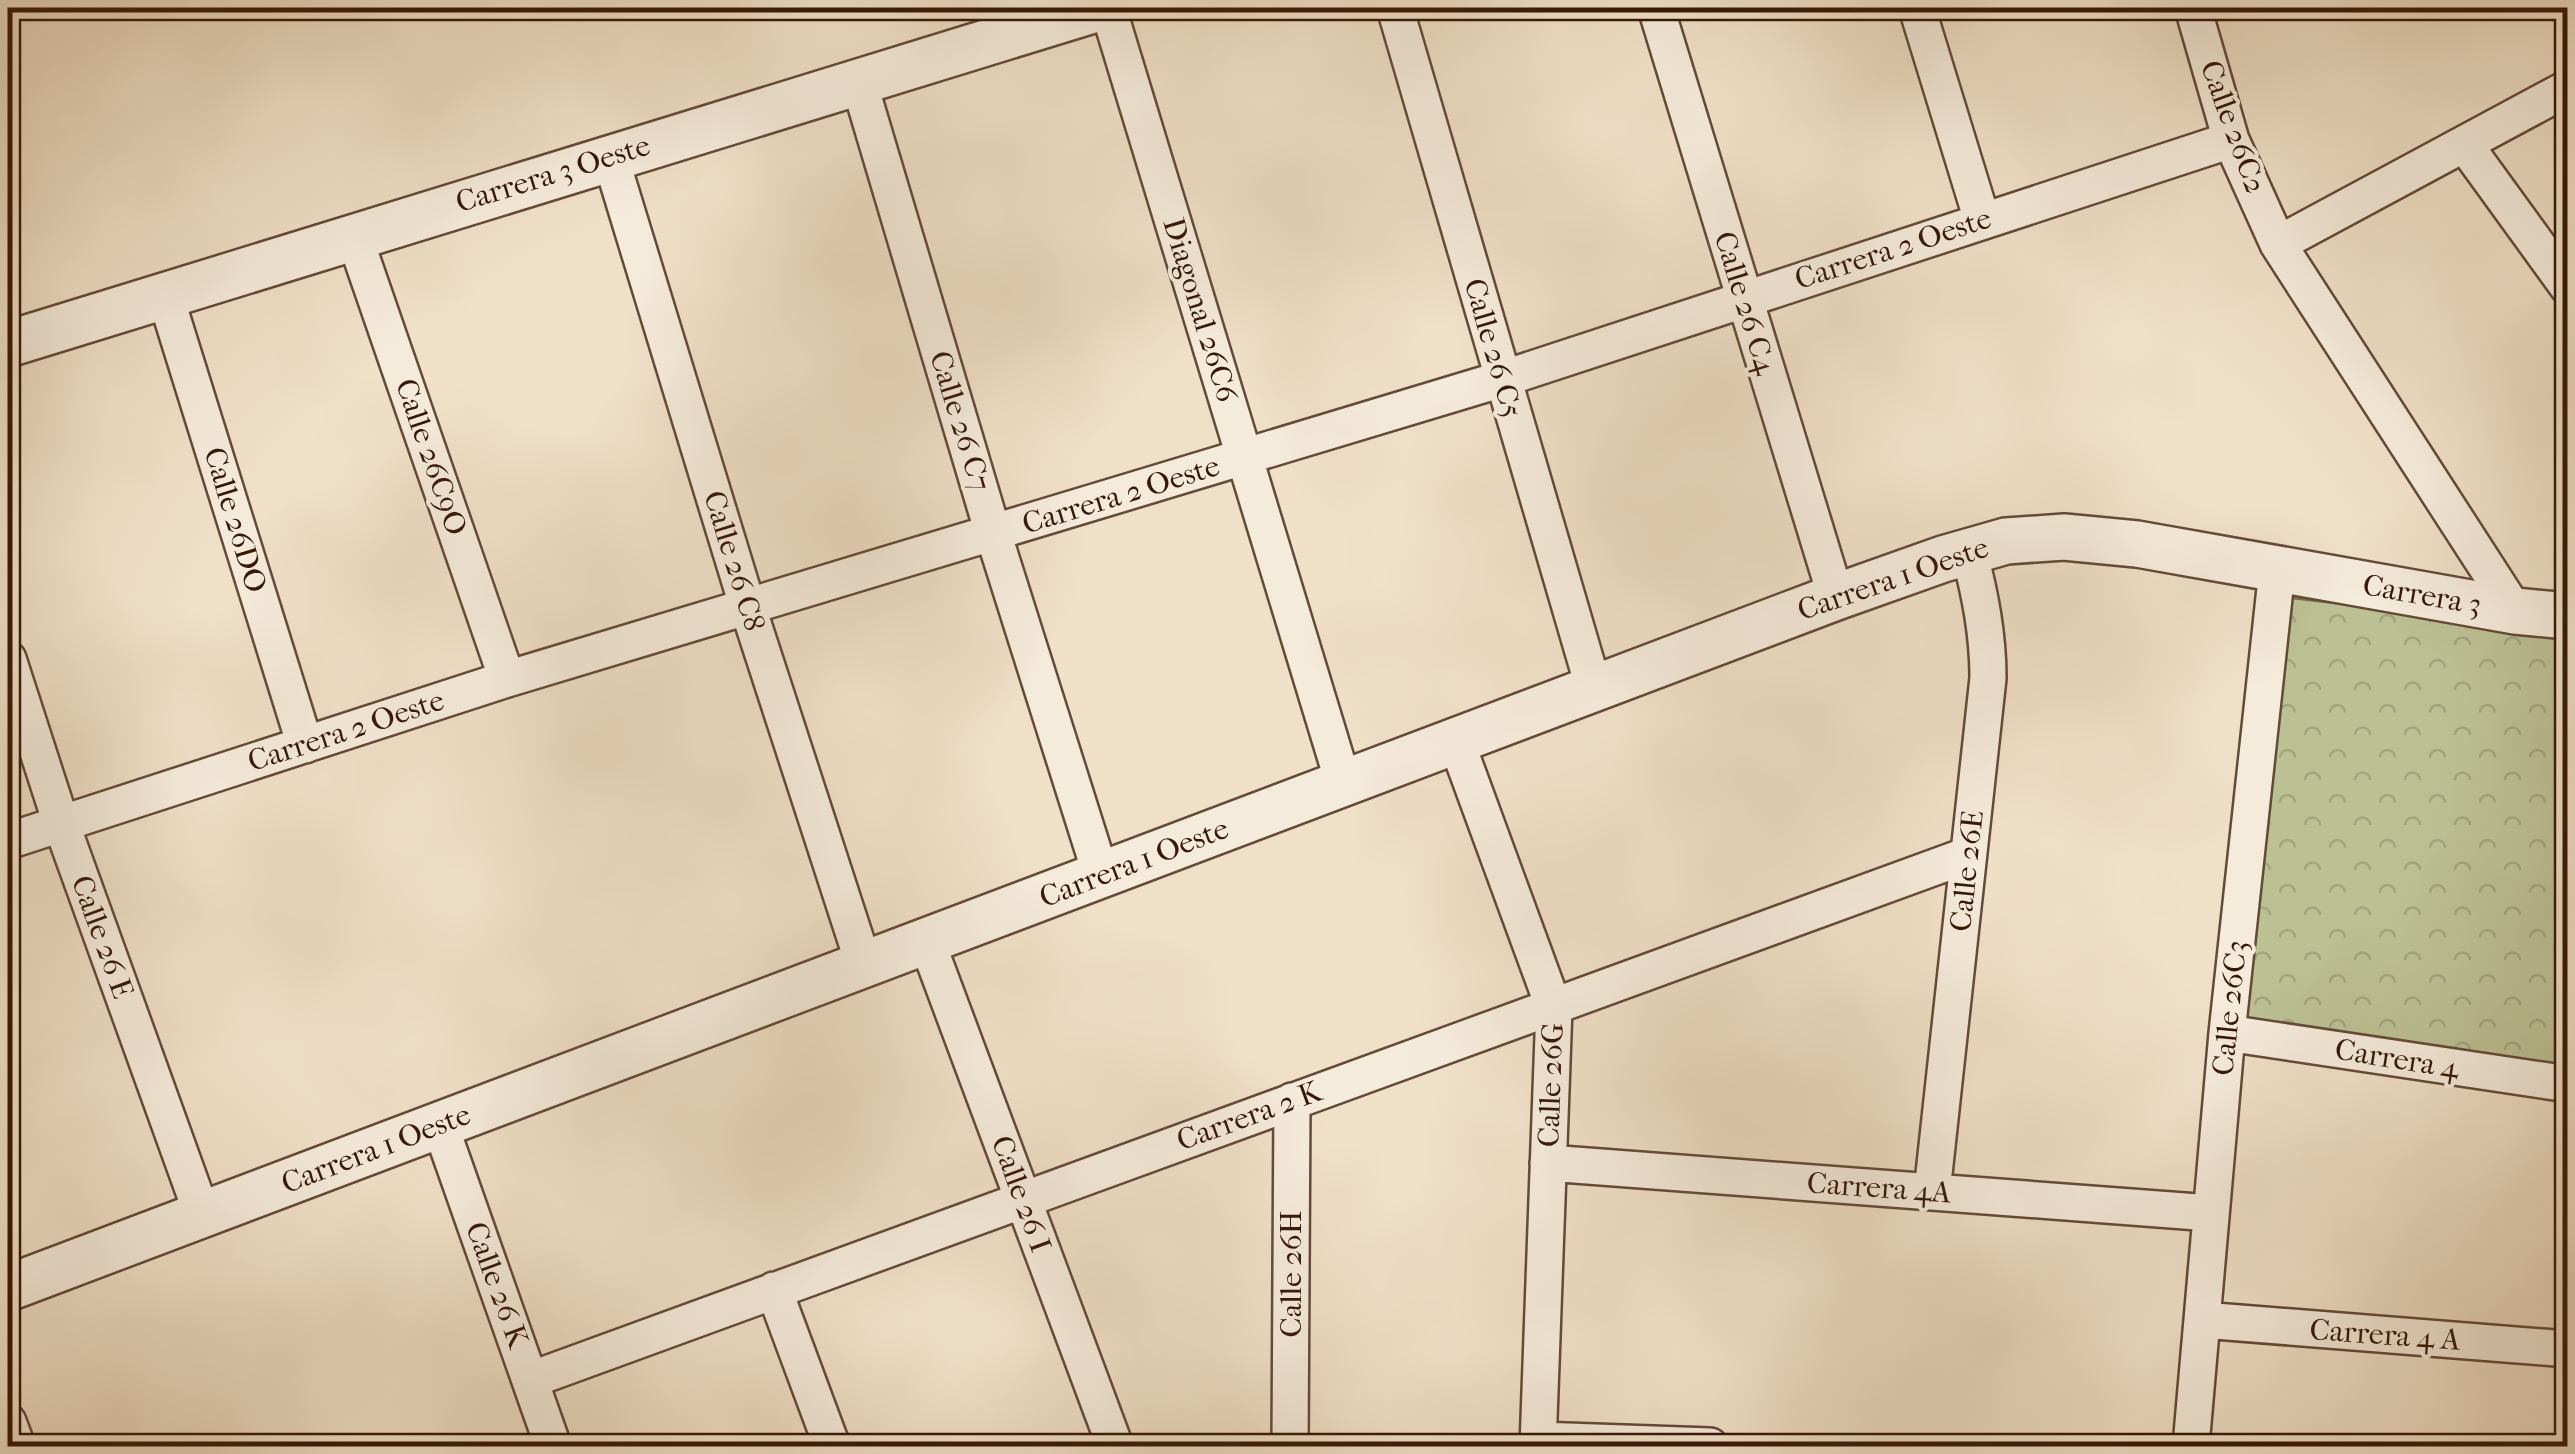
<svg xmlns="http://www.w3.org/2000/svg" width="2575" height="1454" font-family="'IM FELL French Canon',serif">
<defs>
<pattern id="park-crowns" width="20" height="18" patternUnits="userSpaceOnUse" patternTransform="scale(2.5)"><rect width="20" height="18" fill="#bcc194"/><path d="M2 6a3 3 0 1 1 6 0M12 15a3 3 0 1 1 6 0" fill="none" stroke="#a2a57e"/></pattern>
</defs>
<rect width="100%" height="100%" fill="#f0e0c8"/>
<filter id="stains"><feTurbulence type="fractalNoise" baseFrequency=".002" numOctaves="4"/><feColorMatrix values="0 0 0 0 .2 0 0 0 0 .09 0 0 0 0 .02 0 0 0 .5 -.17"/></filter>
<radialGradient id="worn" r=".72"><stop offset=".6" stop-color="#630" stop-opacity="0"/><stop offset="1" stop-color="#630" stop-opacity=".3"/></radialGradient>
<path fill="url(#park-crowns)" stroke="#796c4e" stroke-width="2.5" d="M2292,598L2567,630V1070L2238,1019Z"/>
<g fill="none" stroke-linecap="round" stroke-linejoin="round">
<g stroke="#644a38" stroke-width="40">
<path id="minor" d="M1108,8L1344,785
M1395,8L1594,689
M1656,8L1836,597
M1917,8L1982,220
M2193,8L2231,140L2278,244L2515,611
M858,79L993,533L1101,875
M2465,145L2568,287
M610,156L748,608L864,965
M354,236L507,679
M2278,244L2568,88
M165,295L305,745
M8,659L61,823L202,1214
M1456,741L1554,1008L1538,1446
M8,841L507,679L1502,379L2231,140
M927,942L1115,1446
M2227,1033L2568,1084
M440,1125L553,1446
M1548,1163L2211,1213
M1932,1192L1988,678C1988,634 1980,594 1969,552
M774,1290L832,1446
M2202,1320L2568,1349
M530,1380C1009,1203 1490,1032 1968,855
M8,1422L17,1446
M1538,1440L1710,1446
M1290,1446L1292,1101
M2191,1446L2227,1033L2277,570"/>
</g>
<g stroke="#644a38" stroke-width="50">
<path id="tertiary" d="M8,344L1099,8
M8,1288L1836,597L1943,559L2006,541L2064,537L2137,544L2515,611L2568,616"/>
</g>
<use href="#minor" stroke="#f5ebdb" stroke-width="35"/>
<use href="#tertiary" stroke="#f5ebdb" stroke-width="45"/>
</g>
<g text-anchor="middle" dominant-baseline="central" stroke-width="8" stroke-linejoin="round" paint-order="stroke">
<g font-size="30" fill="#361808" stroke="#f5ebdb">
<text transform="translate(2233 127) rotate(70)">Calle 26C2</text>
<text transform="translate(553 174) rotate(-17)">Carrera 3 Oeste</text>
<text transform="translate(1893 249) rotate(-18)">Carrera 2 Oeste</text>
<text transform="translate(1745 303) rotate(73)">Calle 26 C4</text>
<text transform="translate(1200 310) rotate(73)">Diagonal 26C6</text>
<text transform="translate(1493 348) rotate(74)">Calle 26 C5</text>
<text transform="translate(960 421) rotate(73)">Calle 26 C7</text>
<text transform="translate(431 457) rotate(71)">Calle 26C9O</text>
<text transform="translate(1121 495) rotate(-17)">Carrera 2 Oeste</text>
<text transform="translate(235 520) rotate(73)">Calle 26DO</text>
<text transform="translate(734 561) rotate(73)">Calle 26 C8</text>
<text transform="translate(1893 579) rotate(-19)">Carrera 1 Oeste</text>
<text transform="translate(2422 595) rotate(10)">Carrera 3</text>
<text transform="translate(346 731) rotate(-18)">Carrera 2 Oeste</text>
<text transform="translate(1134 863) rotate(-21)">Carrera 1 Oeste</text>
<text transform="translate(1967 871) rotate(-84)">Calle 26E</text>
<text transform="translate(102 937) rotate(70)">Calle 26 E</text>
<text transform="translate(2230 1008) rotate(-84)">Calle 26C3</text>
<text transform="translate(2397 1059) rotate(9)">Carrera 4</text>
<text transform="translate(1551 1085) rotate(-88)">Calle 26G</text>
<text transform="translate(1249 1116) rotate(-20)">Carrera 2 K</text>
<text transform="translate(376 1149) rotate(-21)">Carrera 1 Oeste</text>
<text transform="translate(1879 1188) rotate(4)">Carrera 4A</text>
<text transform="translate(1021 1194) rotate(70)">Calle 26 I</text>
<text transform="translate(1291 1274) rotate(-90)">Calle 26H</text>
<text transform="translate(497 1285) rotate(70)">Calle 26 K</text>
<text transform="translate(2385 1335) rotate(4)">Carrera 4 A</text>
</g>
</g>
<rect width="2575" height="1454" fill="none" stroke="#f0e0c8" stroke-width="40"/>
<rect x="10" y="10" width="2555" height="1434" fill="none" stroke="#361808" stroke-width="5"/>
<rect x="20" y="20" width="2535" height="1414" fill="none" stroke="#361808" stroke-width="2.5"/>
<rect width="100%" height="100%" filter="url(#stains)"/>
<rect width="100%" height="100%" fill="url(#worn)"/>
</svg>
